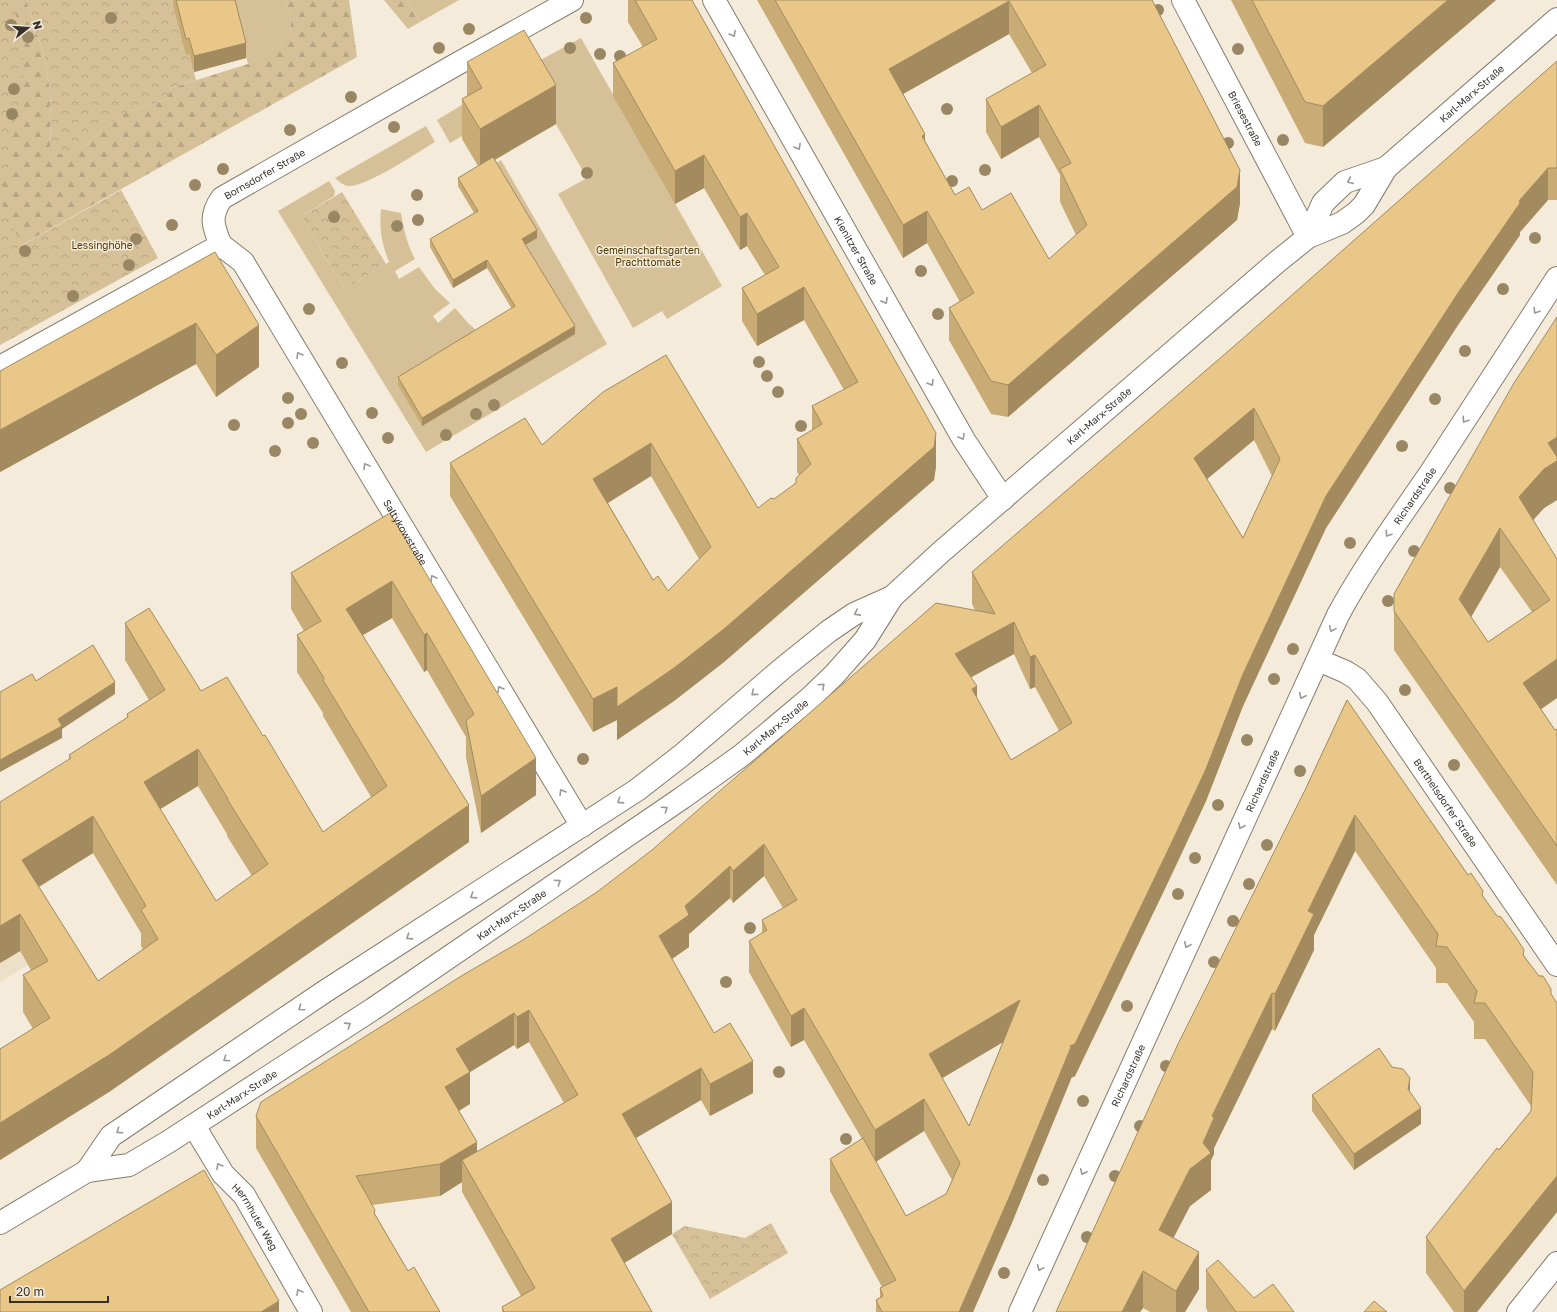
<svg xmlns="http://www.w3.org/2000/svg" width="1557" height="1312" font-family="'Golos Text',sans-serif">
<defs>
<pattern id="forest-firs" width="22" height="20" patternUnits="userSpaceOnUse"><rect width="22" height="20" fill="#d5c098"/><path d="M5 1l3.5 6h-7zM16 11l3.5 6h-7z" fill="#b7a583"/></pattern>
<pattern id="park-crowns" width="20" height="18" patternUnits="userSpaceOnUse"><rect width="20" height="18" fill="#d5c098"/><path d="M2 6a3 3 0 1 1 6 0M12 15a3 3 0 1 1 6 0" fill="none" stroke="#b7a583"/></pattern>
</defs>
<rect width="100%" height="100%" fill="#f4ebda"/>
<path fill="#ede0c8" d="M0,919L28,965L0,982Z"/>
<path fill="#d5c098" d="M230,0H284L291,17L290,34L279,46L248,64Z
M407,0H459L420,22Z
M581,38L722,286L667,319L662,311L633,328L558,194L587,178L524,69Z
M467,102L481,125L450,143L437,120Z
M426,126L435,142C418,152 365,188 348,186C342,185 339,181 335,178Z
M501,160L607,344L426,452L278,211L329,181L335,191L334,196L301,217L345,289L389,262C382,244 379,229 381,209L401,213C404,230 407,244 415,259L395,271L399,279L419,267L435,289L450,303L433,316L438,323L455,308L468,323L482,335L574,334L522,247L537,238L493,165Z"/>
<path fill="url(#forest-firs)" d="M0,0H26L44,55L50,89L51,117L50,146L77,151L123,113L166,100L171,88L248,64L279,46L290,34L291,17L284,0H349L357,57L0,257Z
M384,0H407L420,22L408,29Z"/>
<path fill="url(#park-crowns)" d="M0,0H13L23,55V85L0,198Z
M26,0H175L196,80L171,88L166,100L123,113L77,151L59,154L50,146L51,117L50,89L44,55Z
M121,190L158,258L0,345V201L22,245Z
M342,192L386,264L345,289L301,217Z
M771,1223L788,1253L710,1299L672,1234L685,1226L745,1238Z"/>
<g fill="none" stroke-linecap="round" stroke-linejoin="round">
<g stroke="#847c6d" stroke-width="24">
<g id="minor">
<path id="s1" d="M714,0L964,440L1003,499"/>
<path id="s2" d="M1183,0L1308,237"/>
<path id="s3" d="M221,245L243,262L582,826"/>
<path id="s4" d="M221,245C213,227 209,216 222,198L457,64L572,0"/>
<path d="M0,367L221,245"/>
<path id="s5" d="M1318,660L1346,672L1357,679L1377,702L1557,965"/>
<path id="s6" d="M194,1126L223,1174L244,1195L311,1312"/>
<path id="s7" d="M1020,1312L1338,615C1365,565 1399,519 1431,472C1473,408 1515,343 1557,278"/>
<path d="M1518,1312L1557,1263"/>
</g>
</g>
<g stroke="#847c6d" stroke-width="24">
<g id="major">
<path d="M1308,237L1323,203L1345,182L1386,168"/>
<path d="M87,1171L111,1136L324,992L637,790L682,755L783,668L829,631L854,614L892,597"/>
<path id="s8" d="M0,1223L87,1171L129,1165L168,1142L373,1009L682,798L742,755L810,698L834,675L865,640L892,597L941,552L1277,262L1308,237L1342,223L1356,213L1364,205L1386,168L1557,19"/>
</g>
</g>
<use href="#minor" stroke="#fff" stroke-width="22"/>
<use href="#major" stroke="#fff" stroke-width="22"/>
</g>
<g fill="#988762">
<circle cx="1158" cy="10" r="6"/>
<circle cx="111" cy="18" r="6"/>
<circle cx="586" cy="18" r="6"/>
<circle cx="11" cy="25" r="6"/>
<circle cx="469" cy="29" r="6"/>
<circle cx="28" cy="37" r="6"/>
<circle cx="439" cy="48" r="6"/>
<circle cx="570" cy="48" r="6"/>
<circle cx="1238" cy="49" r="6"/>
<circle cx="600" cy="54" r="6"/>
<circle cx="620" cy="56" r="6"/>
<circle cx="14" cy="89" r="6"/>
<circle cx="351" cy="97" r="6"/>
<circle cx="947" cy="109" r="6"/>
<circle cx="12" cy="114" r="6"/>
<circle cx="394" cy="127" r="6"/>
<circle cx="290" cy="130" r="6"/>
<circle cx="1283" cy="140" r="6"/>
<circle cx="1228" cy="143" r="6"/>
<circle cx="223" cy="169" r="6"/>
<circle cx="985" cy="170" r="6"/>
<circle cx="587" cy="173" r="6"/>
<circle cx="952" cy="181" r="6"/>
<circle cx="195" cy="185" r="6"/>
<circle cx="417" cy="195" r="6"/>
<circle cx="334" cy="217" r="6"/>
<circle cx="418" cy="220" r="6"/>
<circle cx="172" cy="225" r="6"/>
<circle cx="397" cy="226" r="6"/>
<circle cx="1535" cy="238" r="6"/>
<circle cx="136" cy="239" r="6"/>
<circle cx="25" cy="251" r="6"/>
<circle cx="129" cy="265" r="6"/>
<circle cx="921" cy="271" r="6"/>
<circle cx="1503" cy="289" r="6"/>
<circle cx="73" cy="296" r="6"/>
<circle cx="309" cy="309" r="6"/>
<circle cx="938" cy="314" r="6"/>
<circle cx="1465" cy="351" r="6"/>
<circle cx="759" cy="362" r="6"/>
<circle cx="342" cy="363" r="6"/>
<circle cx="767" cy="376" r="6"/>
<circle cx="778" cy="392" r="6"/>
<circle cx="288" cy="398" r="6"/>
<circle cx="1435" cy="399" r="6"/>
<circle cx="494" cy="405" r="6"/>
<circle cx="372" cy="413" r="6"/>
<circle cx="301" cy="414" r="6"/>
<circle cx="476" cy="414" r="6"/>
<circle cx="288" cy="423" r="6"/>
<circle cx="234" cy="425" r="6"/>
<circle cx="801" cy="426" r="6"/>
<circle cx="446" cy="435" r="6"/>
<circle cx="388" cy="438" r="6"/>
<circle cx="313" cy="443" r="6"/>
<circle cx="1402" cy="446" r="6"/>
<circle cx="275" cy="451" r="6"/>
<circle cx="1450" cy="488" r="6"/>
<circle cx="1350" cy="543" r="6"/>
<circle cx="1414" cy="551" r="6"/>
<circle cx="1388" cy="601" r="6"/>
<circle cx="1293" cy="649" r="6"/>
<circle cx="1274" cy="679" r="6"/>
<circle cx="1405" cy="690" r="6"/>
<circle cx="1247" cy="740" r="6"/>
<circle cx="583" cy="759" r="6"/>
<circle cx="1454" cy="765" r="6"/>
<circle cx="1300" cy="771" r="6"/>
<circle cx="1218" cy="805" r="6"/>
<circle cx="1267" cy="845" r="6"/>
<circle cx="1195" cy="858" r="6"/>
<circle cx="1249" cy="884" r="6"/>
<circle cx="1178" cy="894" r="6"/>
<circle cx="1233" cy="921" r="6"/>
<circle cx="750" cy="928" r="6"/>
<circle cx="1214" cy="962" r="6"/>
<circle cx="726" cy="982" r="6"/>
<circle cx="1127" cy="1006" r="6"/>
<circle cx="1166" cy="1066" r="6"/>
<circle cx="779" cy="1072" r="6"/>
<circle cx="1083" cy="1101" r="6"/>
<circle cx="1140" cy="1126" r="6"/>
<circle cx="846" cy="1139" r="6"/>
<circle cx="1115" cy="1176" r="6"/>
<circle cx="1043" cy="1180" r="6"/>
<circle cx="1087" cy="1237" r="6"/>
<circle cx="1004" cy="1273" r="6"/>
</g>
<path fill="#c8ab75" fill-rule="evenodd" d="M173,0H235L246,58L194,72L189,54L186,55L173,5Z
M628,0H692L936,466L934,480L724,662L674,701L617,740V720L593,732L450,496V463L542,445L603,392L758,508L774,499L796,483L799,475L797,472V439L812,431V406L844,390L804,320L757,346L742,321V288L765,275L747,246L740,250L704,188L675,204L613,96V63L643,47L628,22ZM651,476L699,559L668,591L653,580L608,503Z
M757,0H1152L1240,203L1237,220L1008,417L991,414L949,340V308L960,302L927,243L903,258ZM1009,34L1032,73L986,99V132L1001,159L1039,137L1060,175V202L1076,235L1049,259L982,210L955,195L925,141L903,94Z
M1231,0H1496L1323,147L1305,143Z
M1557,61V200H1548L1520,232V235L1458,325L1326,528L1243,706L1206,801L1171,876L1075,1076L1071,1078V1079L1011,1225L973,1312H876V1300L880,1298V1288L882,1287L830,1191V1159L862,1139L804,1040L791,1047L749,972V941L762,933V920L783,908L764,876L733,903L730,898L689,934V947L672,959L714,1033L753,1093L710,1116L701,1100L636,1138L672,1234L624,1263L652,1312H502V1307L521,1296L462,1192V1182L440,1196L372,1205L375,1214L408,1271L440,1312H351L256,1148V1116L597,892L975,610L972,604V572L1240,341ZM1254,440L1272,476L1243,538L1207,479ZM1014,654L1030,689L1035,687L1059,731L1011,760L977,698L971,677ZM529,1042L564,1103L477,1152L459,1111L470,1104V1072L514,1045L517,1049ZM1003,1042L969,1126L942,1078ZM924,1131L952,1180L946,1194L906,1216L876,1162Z
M467,62L556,124L495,160L537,238L525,245L575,334L422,426L398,385V377L512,309L487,268L453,288L430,247V239L474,213L458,186V178L478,166L462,139V99L467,96Z
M215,252L259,367L216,397L196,364L0,472V371Z
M1557,317V500L1544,508L1533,520L1557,559L1541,709L1555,730L1557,729V885L1394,650V594ZM1500,567L1532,612L1488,642L1471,617Z
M390,513L536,795L481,833L466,757V737L427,670L424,672L392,618L363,635L469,842L109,1092L0,1160V1049L33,1029L23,1012V975L31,970L20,951L0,963L69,760V755L127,718V714L149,700L125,660V623L201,691L263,736L323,832L371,797L323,716V713L297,672V635L304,631L291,609V573ZM198,786L227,834V836L252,876L216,901L160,809ZM93,853L141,933V946L143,949L98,981L39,887Z
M1347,700L1557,1003V1212L1477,1312H1454L1426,1273V1237L1531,1111V1106L1485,1039H1474V1022L1447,983H1436V968L1355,851L1314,935V950L1275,1031L1272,1029L1214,1148V1154L1211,1160V1190L1190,1206L1173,1238L1199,1289L1185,1312H1150L1143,1308L1140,1312H1056L1306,788Z
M1410,1091L1421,1124L1354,1170L1312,1111V1095Z
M1206,1270L1254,1298L1294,1312H1208L1206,1308Z"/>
<path fill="#a38b5f" d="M1448,0H1496L1323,147V106Z
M1009,1V34L889,102V69Z
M246,43V58L194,72V56Z
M556,85V124L480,168V129Z
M1039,105V137L1001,159V127Z
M925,134V166L922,136Z
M704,155V188L675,204V171Z
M1548,168V200L1520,232V235L1458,325L1326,528L1243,706L1206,801L1171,876L1075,1076L1071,1078V1079L1011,1225L973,1312H959L1070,1046L1243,674L1326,496L1458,293L1519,201Z
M1240,170V203L1237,220L1008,417V385Z
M927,211V243L903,258V225Z
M747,213V246L740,250V217Z
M537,230V238L522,247V239Z
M487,260V268L453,288V280Z
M804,287V320L757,346V314Z
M196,323V364L0,472V430Z
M259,325V367L216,397V355Z
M575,326V334L422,426V418Z
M1254,408V440L1194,490V458Z
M936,433V466L934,480L724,662L674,701L617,740V720L593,732V699Z
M1557,437V500L1544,508L1519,536V497L1548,443Z
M651,443V476L593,512V479Z
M1500,528V567L1459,638V599Z
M392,581V618L346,645V609Z
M1014,622V654L955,686V654Z
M427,633V670L424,672V635Z
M1035,655V687L1030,689V657Z
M1557,659V698L1523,722V683Z
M115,682V694L62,729V738L0,772V760L58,719Z
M977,686V718L972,689Z
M198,749V786L144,819V782Z
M536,758V795L481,833V796Z
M469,805V842L109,1092L0,1160V1123Z
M1355,815V851L1314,935V950L1275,1031V994L1308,911Z
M93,816V853L22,897V860Z
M764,844V876L733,903V871Z
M730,866V898L689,934V947L659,968V936L685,906Z
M20,914V951L0,963V926Z
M1272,993V1029L1214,1148V1154L1211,1160V1190L1190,1206L1159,1266V1230L1212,1116Z
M1020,1000V1032L929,1086V1054Z
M804,1008V1040L791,1047V1016Z
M529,1010V1042L517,1049V1017Z
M514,1013V1045L470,1072V1104L445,1119V1087L456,1049Z
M753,1061V1093L710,1116V1084Z
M701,1068V1100L622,1146V1114Z
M1410,1078V1094L1408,1089Z
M924,1099V1131L875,1162V1130Z
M1421,1108V1124L1354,1170V1154Z
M477,1142V1174L462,1160V1182L440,1196V1164Z
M1557,1176V1212L1477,1312H1464V1291Z
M672,1202V1234L611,1271V1239Z
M1199,1252V1289L1185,1312H1176V1291Z
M1143,1271V1308L1140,1312H1122Z
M279,1301V1312H261Z"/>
<path fill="#e9c788" stroke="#a38b5f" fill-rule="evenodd" d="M176,0H235L246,43L194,56L189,38L186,39Z
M635,0H692L936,433L934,447L724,629L674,668L617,707V687L593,699L450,463L525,418L542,445L603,392L666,355L758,508L771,498L774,499L796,483V478L811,464L797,439L822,424L812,406L858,382L804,287L757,314L742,288L779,267L747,213L740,217L704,155L675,171L613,63L657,39ZM651,443L711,547L668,591L658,576L653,580L593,479Z
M775,0H1152L1240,170L1237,187L1008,385L991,381L949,308L974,293L927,211L903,225ZM1009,1L1046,65L986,99L1001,127L1039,105L1071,163L1060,169L1087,225L1049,259L1011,193L982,210L969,187L955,195L922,136L925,134L889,69Z
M1252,0H1448L1323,106L1305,102Z
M524,30L556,85L480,129L462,99L482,88L467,62Z
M1557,61V168H1548L1519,201L1520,203L1458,293L1326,496L1243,674L1206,769L1171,844L1075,1044L1070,1046L1071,1047L1011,1193L959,1312H882L876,1300L883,1296L880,1288L896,1280L830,1159L863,1138L906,1216L946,1194L960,1163L924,1099L875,1130L804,1008L791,1016L749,941L767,930L762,920L797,900L764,844L733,871L730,866L685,906L689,915L659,936L714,1033L730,1023L753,1061L710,1084L701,1068L622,1114L672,1202L611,1239L652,1312H504L502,1307L535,1288L462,1160L578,1095L529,1010L517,1017L514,1013L456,1049L470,1072L445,1087L477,1142L440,1164L356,1176L375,1210L374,1213L408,1271L414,1267L440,1312H369L256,1116L261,1102L463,975L523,940L597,892L652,850L936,603L995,614L972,572L1240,341ZM1254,408L1280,459L1243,538L1194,458ZM1014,622L1030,657L1035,655L1072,723L1011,760L972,689L977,686L955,654ZM1020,1000L969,1126L929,1054Z
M493,157L537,230L522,239L575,326L422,418L398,377L515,306L487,260L453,280L430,239L478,211L458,178Z
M215,252L259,325L216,355L196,323L0,430V371Z
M1557,317V437L1548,443L1557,457V461L1544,469L1519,497L1557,559V659L1523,683L1555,730L1557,729V846L1394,611V594L1514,383ZM1500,528L1550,600L1488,642L1459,599Z
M390,513L536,758L481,796L466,721L474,714L427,633L424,635L392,581L346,609L469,805L109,1055L0,1123V1049L50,1018L23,975L48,961L20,914L0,926V802L71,758L69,755L128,717L127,714L165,690L125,623L149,608L201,691L227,677L263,736L265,735L323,832L387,786L323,680L324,678L297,635L321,621L291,573ZM198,749L228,799H227L268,864L216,901L144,782ZM93,816L146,906L141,910L158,939L98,981L22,860Z
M93,645L115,682L58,719L62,726L0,760V692L32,674L36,681Z
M1347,700L1468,875L1471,873L1483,891L1482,895L1497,916L1501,917L1517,939L1524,950L1523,955L1539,976H1543L1551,989V994L1557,1003V1176L1464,1291L1426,1237L1497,1148L1499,1150L1531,1111L1533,1072L1485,1003H1474L1477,991L1447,947L1436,946L1438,934L1355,815L1308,911L1314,914L1275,994L1272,993L1212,1116L1214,1118L1203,1143L1211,1153L1190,1169L1159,1230L1199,1252L1176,1291L1143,1271L1122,1312H1056L1178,1044L1306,788Z
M1379,1048L1392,1067L1403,1069L1410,1078L1408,1089L1421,1108L1354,1154L1312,1095Z
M204,1170L279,1301L261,1312H0V1290Z
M1218,1260L1254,1298L1273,1284L1294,1312H1236L1206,1270Z
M1374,1301L1387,1312H1364Z"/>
<defs><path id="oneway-chevron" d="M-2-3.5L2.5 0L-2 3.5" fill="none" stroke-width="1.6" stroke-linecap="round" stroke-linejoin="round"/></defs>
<g stroke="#9a9894">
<use href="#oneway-chevron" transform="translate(733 34) rotate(60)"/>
<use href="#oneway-chevron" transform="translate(798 147) rotate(60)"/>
<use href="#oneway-chevron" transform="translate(1350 181) rotate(157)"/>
<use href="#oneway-chevron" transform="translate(885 301) rotate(61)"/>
<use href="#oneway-chevron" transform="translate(1536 311) rotate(123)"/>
<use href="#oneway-chevron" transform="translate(299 355) rotate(-121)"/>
<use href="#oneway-chevron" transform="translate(931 383) rotate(60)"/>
<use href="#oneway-chevron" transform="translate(1465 420) rotate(123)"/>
<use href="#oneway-chevron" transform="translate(962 437) rotate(60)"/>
<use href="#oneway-chevron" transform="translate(366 466) rotate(-121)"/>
<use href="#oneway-chevron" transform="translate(1388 534) rotate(123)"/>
<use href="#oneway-chevron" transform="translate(433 578) rotate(-121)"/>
<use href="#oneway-chevron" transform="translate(857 613) rotate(152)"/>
<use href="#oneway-chevron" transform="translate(1332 629) rotate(114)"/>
<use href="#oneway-chevron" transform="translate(822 686) rotate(-43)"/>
<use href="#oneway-chevron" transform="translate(500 689) rotate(-121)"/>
<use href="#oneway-chevron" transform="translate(754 693) rotate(139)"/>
<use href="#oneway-chevron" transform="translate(1302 696) rotate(115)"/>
<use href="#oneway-chevron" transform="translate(562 792) rotate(-121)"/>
<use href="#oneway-chevron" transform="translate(620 801) rotate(147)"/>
<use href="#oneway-chevron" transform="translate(665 809) rotate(-34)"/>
<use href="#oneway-chevron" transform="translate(1241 826) rotate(115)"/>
<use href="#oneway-chevron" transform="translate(558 882) rotate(-34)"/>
<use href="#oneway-chevron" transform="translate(473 896) rotate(147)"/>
<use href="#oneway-chevron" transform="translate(409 937) rotate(147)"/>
<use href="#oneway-chevron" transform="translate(1187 945) rotate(115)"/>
<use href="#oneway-chevron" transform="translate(301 1008) rotate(145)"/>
<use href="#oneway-chevron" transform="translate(348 1025) rotate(-33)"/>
<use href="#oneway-chevron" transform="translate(226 1059) rotate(146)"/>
<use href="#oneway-chevron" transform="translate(119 1131) rotate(146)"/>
<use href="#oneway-chevron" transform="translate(219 1166) rotate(-120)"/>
<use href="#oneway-chevron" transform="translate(1083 1172) rotate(115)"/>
<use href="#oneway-chevron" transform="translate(1040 1268) rotate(114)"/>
<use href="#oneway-chevron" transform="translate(299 1292) rotate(-120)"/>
</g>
<g text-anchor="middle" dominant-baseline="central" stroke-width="3" stroke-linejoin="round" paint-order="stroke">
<g font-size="10" fill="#35312a" stroke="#f4ebda">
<text stroke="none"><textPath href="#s8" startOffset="1873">Karl-Marx-Straße</textPath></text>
<text stroke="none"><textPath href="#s2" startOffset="134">Briesestraße</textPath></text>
<text stroke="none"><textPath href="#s4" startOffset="99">Bornsdorfer Straße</textPath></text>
<text stroke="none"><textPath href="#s1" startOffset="288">Kienitzer Straße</textPath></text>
<text stroke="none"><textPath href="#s8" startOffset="1376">Karl-Marx-Straße</textPath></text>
<text stroke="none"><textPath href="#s7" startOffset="908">Richardstraße</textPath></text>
<text stroke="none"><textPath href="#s3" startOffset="343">Saltykowstraße</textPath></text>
<text stroke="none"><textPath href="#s8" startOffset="925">Karl-Marx-Straße</textPath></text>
<text stroke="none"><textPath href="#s7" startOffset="584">Richardstraße</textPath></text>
<text stroke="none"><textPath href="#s5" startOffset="196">Berthelsdorfer Straße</textPath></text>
<text stroke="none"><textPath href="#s8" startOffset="601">Karl-Marx-Straße</textPath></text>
<text stroke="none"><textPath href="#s7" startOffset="260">Richardstraße</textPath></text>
<text stroke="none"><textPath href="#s8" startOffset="277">Karl-Marx-Straße</textPath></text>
<text stroke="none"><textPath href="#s6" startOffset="110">Herrnhuter Weg</textPath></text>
</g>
<g font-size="10" fill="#4c3600" stroke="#f4ebda">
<text x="102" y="245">Lessinghöhe</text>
<text x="648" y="250">Gemeinschaftsgarten<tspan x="648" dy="12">Prachttomate</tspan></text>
</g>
</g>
<g transform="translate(28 28) rotate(73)" stroke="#f4ebda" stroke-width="3" paint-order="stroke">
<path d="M0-3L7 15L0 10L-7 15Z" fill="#35312a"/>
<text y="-6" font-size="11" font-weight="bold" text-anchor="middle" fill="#35312a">N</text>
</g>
<path d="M10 1296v6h98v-6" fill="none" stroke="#35312a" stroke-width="2"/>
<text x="16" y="1296" font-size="12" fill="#35312a" stroke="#f4ebda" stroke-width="3" paint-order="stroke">20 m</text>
</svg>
